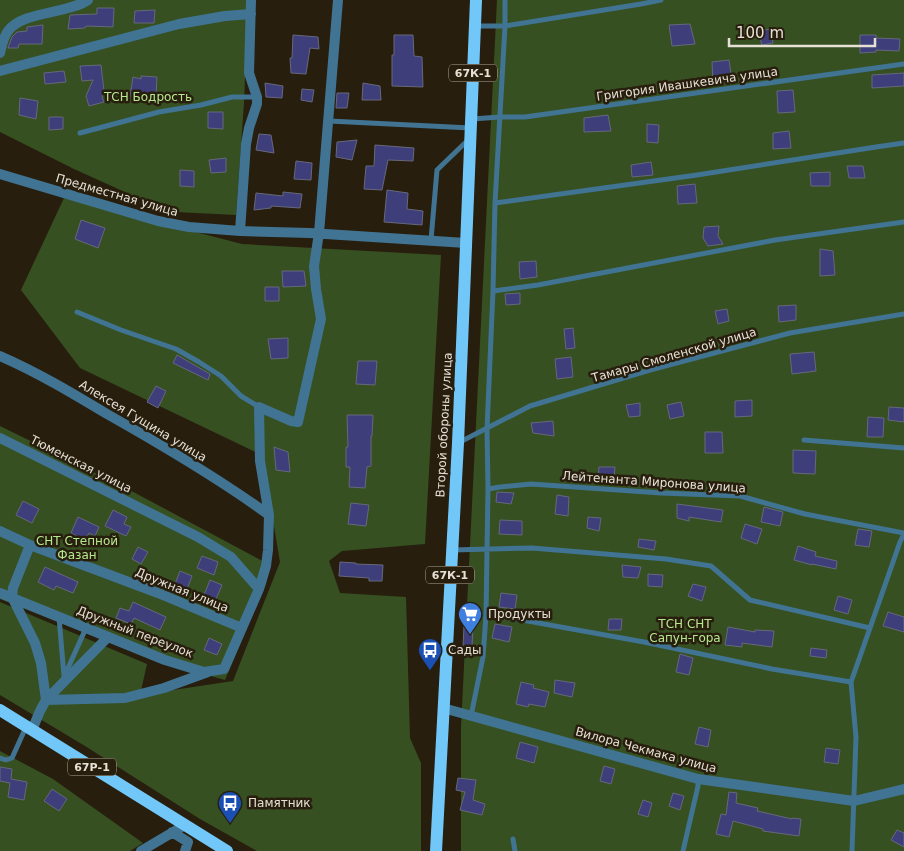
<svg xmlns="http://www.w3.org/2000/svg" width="904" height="851" font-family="'DejaVu Sans',sans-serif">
<rect width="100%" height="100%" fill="#281e0e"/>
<path fill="#365022" d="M0,0H248L244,103L236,215L176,212L147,202L74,169L0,132Z
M497,0H904V851H461V727Z
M64,198L242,244L441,255L425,544L342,551L329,561L340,593L406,597L410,738L421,763V851H257L200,819L85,746L0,695V602L147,664L140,695L233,681L280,562L262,455L80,368L21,290Z
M0,426L124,487L270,565L266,584L225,680L156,661L0,599Z
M0,751L53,779L143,843L130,851H0Z"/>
<path fill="#3e3e7a" stroke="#66687c" d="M97,8H114L113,27L86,26L85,28L68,29L70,15L97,14Z
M155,10L154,23H134L135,11Z
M690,24L695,44L672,46L669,25Z
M43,25L42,44H19L18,48H8L12,37L17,32L27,31V27Z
M771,29L773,43L762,45L758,31Z
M293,35L318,37L319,49L310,48L306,74L291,73L290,58H292Z
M394,35H413L414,56L422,57L423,87L392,86V55H394Z
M860,35H876V38L900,39L899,51L876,50V52L860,53Z
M729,60L732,81L713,84L712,62Z
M101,65L104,91L102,97L104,102L89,106L86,96L93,80L82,81L80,66Z
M64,71L66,82L45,84L44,73Z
M904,73V86L872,88V75Z
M141,76L157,77L156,96L146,95L145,98L130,96L133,77L141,79Z
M265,83L283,86L282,98L266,97Z
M363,83L380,86L381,100H362Z
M302,89L314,90L312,102L301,100Z
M793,90L795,112L778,113L777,91Z
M337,93H349L347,108H336Z
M20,98L38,101L36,119L19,115Z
M208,112H223V129L208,128Z
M608,115L611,131L584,132V118Z
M49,117H63V129L49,130Z
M647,124L659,125L658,143L647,142Z
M789,131L791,148L773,149V133Z
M259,134L271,135L274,153L256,150Z
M357,140L352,160L336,157L337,142Z
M375,145L414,148L413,161L388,160L382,190L364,189L366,166H374Z
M226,158V172L211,173L209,160Z
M296,161L312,163L311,180L294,179Z
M651,162L653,175L632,177L631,165Z
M847,166H863L865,178H849Z
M180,170L194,171V187L180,186Z
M830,172V186H811L810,173Z
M695,184L697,203L678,204L677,186Z
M387,190L408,193L407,209L423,211L422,225L384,222Z
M283,192L302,194L300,208L271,206V208L254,210L256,193L283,196Z
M81,220L105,228L98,248L75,239Z
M719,226L718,236L723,244L708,246L703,238L704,227Z
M820,249L833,251L835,275L820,276Z
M536,261L537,277L520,279L519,262Z
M282,271H304L306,286L283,287Z
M265,287H279V301H265Z
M520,293V304L506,305L505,294Z
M796,305V320L779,322L778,306Z
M727,309L729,321L718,324L715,311Z
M573,328L575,348L566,349L564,329Z
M288,338V358L271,359L268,339Z
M814,352L816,371L792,374L790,354Z
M177,355L210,374L208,380L173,363Z
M571,357L573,377L557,379L555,359Z
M358,361H377L375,385L356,384Z
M156,386L166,391L158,408L147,402Z
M752,400V416L735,417V401Z
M681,402L684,416L670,419L667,405Z
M640,403V416L629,417L626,405Z
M889,407L904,408V422L888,420Z
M347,415H373L372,436H371V466L367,467L365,488L349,487L350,467H346V447H348Z
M868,417L884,418L883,437H867Z
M553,421L554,436L533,433L531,423Z
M705,432H722L723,453H705Z
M274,447L288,452L290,472L276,470Z
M793,450L816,451L815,474L793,473Z
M599,467H615L614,478L598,479Z
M497,492L514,493L511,504L496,502Z
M557,495L569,497L568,516L555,514Z
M23,501L39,509L32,523L16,515Z
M351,503L369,505L366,526L348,524Z
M677,504L723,510L721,522L689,517V521L677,518Z
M764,507L783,512L780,526L761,522Z
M113,510L127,517L124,524L131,527L126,536L105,526Z
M78,517L99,527L95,536L89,533L85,540L71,533Z
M588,517L601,518L599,531L587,528Z
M500,520L522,521V535L499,534Z
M745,524L762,529L757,544L741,538Z
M858,529L872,531L869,547L855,545Z
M639,539L656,541L654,550L638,547Z
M798,546L816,552L815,556L837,561L836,569L812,564V565L794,560Z
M138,547L148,552L141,564L132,559Z
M202,556L218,562L214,575L197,568Z
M340,562L356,563V564L383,565L382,581H369V578L339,576Z
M622,565L641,567L638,578L623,577Z
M45,567L78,582L73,593L56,586L54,590L38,582Z
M180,571L192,576L187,589L175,584Z
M648,574L663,575L662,587L648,586Z
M210,580L222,585L216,599L204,595Z
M693,584L706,587L702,601L688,596Z
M501,593L517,595L515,609L499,607Z
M838,596L852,600L848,614L834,610Z
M133,602L166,617L160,630L134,618L131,624L116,618L120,608L129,611Z
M888,612L904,617V632L883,626Z
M609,619H622L621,630H608Z
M495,624L512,627L509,642L492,638Z
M464,626H473L472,647L463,646Z
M728,627L755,632V630L774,631L772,647L742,643V647L725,645Z
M209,638L222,644L217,655L204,650Z
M811,648L827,650L826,658L810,656Z
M680,654L693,658L689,675L676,672Z
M555,680L575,683L572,697L554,693Z
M521,682L534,685L533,688L549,692L545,707L529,704L528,707L516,704Z
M699,727L711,730L708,747L695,744Z
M520,742L538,747L534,763L516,758Z
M826,748L840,750L838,764L824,762Z
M604,766L615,769L611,784L600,781Z
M0,767L12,769L11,779L27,782L24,800L8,797L10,783L0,781Z
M458,778L476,780L473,800L485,804L482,815L460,810L465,792L456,790Z
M52,789L67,799L59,811L44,801Z
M729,792L737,793L736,803L758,808L757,811L792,819V818L801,819L799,836L763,831V829L733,821L729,837L716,834L721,814L726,815Z
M673,793L684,796L680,810L669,806Z
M643,800L652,803L648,817L638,814Z
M897,830L904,833V847L891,840Z"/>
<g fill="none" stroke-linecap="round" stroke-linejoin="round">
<path stroke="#417492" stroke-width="5" d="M476,26H505L641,4L661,0
M472,119L500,117H525L904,64
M329,121L471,128
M80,133L159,112L201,105L232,97H256
M495,203L697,175L876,147L904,143
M431,240L437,170L468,140
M493,291L538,285L775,240L904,222
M77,312L121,330L176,349L199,362L221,376L241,396L259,407
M804,440L904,448
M460,442L530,406L650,370L790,333L904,314
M488,489L500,487L531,484L661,493L740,496L805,514L904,533
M452,550L532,548L666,559L711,566L750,600L870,628
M486,615L505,617L644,642L772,669L851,682
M59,617L64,676
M64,677L86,628
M471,716L483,657L486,615L488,489L487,429L493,291L495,203L505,26V0
M0,758L6,760L12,758L26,727
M513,839L515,851
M683,851L698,786V779
M852,851L856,737L851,682L870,628L900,542L904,534"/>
<path stroke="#417492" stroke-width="10" d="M0,53C2,45 3,38 8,31C23,11 67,14 88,0
M0,71L179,24L225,16L251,14
M0,174L158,221L189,227L240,231L310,233L466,243
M240,231L246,144L249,128L257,104V97L249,73L251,0
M0,356C37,372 72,393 107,414C162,445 218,478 269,515
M0,438L198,537L231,557L259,589
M0,531L30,545L158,593L242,628
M30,545L13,588L12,597L35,643L41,663L46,700L125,698L164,688L208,672
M0,593L165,660L204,672L224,669L259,589L266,566L268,550L269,515L260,461L259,407L291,421L298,422L321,319L316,289L314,266L319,233L338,0
M443,708L698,779L854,801L904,789
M32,730L40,711L46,700L108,637
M172,832L188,842L185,851
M141,851L185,825"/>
<path stroke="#72c7f9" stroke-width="12" d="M0,710L227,851
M436,851L458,443L476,0"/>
</g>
<defs>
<g id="supermarket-pin" transform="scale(1.25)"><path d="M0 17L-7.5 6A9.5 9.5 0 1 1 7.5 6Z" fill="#3f7fe0" stroke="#281e0e"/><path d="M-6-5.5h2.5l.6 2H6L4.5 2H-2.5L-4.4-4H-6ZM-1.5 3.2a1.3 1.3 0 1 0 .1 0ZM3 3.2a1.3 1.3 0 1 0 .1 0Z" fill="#fff"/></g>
<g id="bus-pin" transform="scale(1.25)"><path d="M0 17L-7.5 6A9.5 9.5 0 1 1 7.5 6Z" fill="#1a4fb4" stroke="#281e0e"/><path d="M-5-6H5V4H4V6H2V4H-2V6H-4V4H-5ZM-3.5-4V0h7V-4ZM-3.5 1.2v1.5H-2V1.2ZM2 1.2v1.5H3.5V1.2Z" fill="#fff"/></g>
</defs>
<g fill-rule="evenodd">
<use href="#supermarket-pin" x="470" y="614"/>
<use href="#bus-pin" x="430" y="650"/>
<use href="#bus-pin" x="230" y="803"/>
</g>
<g text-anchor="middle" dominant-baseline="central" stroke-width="5" stroke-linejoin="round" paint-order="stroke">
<g fill="#281e0e" stroke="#aea699" stroke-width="1">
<rect x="449" y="64.5" width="48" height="17" rx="4"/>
<rect x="426" y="566.5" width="48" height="17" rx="4"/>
<rect x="68" y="758.5" width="48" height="17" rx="4"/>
</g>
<g font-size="11" font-weight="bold" fill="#e7e0d5">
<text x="473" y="73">67К-1</text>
<text x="450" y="575">67К-1</text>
<text x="92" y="767">67Р-1</text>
</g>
<g font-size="12" fill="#e7e0d5" stroke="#281e0e">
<text transform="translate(687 84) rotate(-8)">Григория Ивашкевича улица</text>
<text transform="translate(117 195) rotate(16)">Предместная улица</text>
<text transform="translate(674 355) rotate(-16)">Тамары Смоленской улица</text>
<text transform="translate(143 421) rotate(31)">Алексея Гущина улица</text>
<text transform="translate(444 425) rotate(-87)">Второй обороны улица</text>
<text transform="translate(81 464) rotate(27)">Тюменская улица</text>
<text transform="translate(654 482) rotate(4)">Лейтенанта Миронова улица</text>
<text transform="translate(182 590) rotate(22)">Дружная улица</text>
<text transform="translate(135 632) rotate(21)">Дружный переулок</text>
<text transform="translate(646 750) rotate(15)">Вилора Чекмака улица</text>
</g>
<g font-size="12" fill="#b5e98e" stroke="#281e0e">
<text x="148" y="97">ТСН Бодрость</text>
<text x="77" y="541">СНТ Степной<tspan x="77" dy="14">Фазан</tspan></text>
<text x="685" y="624">ТСН СНТ<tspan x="685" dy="14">Сапун-гора</tspan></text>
</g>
<g font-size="12" fill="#e7e0d5" stroke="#281e0e" text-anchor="start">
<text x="488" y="614">Продукты</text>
<text x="448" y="650">Сады</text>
<text x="248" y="803">Памятник</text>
</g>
</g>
<path d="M729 38v8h146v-8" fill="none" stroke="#e7e0d5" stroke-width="2.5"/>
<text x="736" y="38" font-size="15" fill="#e7e0d5" stroke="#281e0e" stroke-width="4" paint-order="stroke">100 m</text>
</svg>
